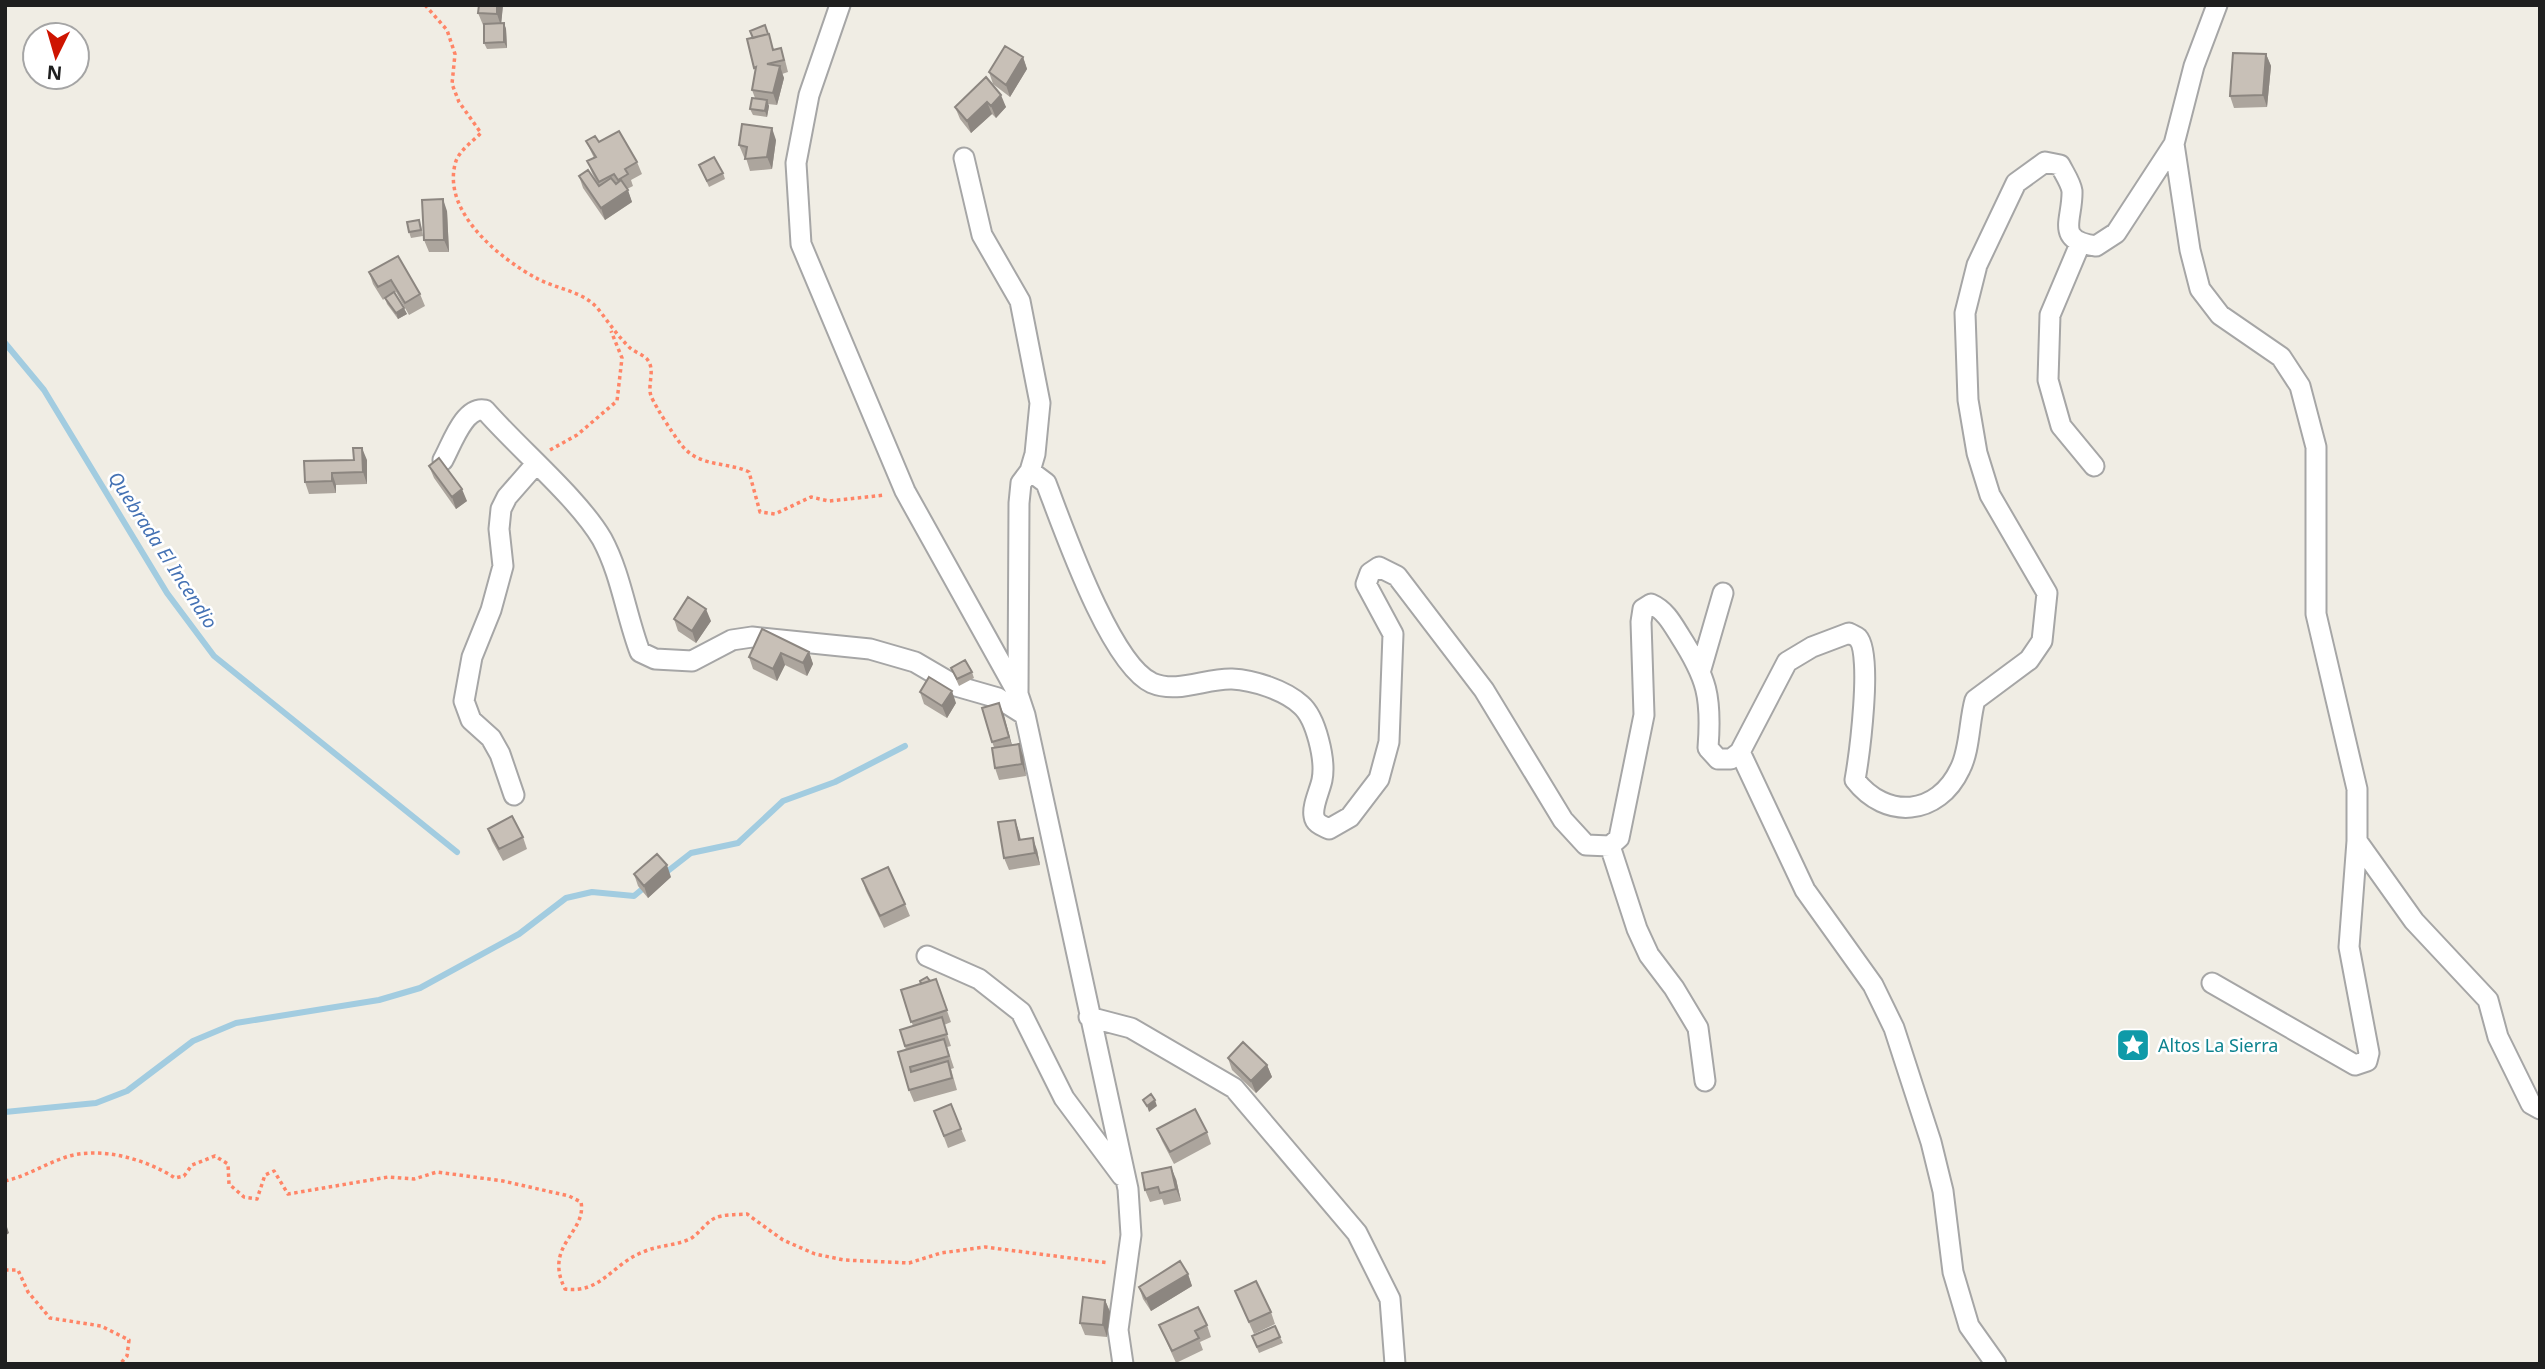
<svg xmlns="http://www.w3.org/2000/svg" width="2545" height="1369" font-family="'Noto Sans',sans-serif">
<rect width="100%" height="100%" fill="#f0ede4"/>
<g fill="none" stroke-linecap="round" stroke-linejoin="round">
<path stroke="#a2cce0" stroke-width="6" d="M5,343L44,390L167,593L214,656L457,852
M664,874L691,853L738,843L783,801L835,782L905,746
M5,1112L96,1103L127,1091L193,1041L236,1023L379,1000L420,988L519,934L566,898L592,892L634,896L646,886"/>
<g stroke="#a6a6a6" stroke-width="23">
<path id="minor" d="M840,5L809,95L796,163L801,244L905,491L1018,694L1025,715L1128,1189L1131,1235L1118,1330L1123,1364
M2174,144L2190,250L2200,289L2220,315L2281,357L2300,386L2316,447V614L2357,789V841L2414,921L2488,1000L2498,1037L2531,1104L2540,1109
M964,158L982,235L1020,301L1040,403L1035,454L1030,471
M2080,244L2050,315L2048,380L2061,426L2094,466
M443,460C452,444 464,406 485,410C518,448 578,498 602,539C621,574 626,615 640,652L655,659L692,661L732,640L752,637L870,649L915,662L956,686L998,698L1025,715
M1701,669L1723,593
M1018,694L1019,503L1021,483L1030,471L1046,483C1063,527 1110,664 1152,683C1178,694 1206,678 1232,679C1253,680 1285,690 1301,705C1316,718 1326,760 1322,780C1320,790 1312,806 1314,816C1315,824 1323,826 1329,829L1350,817L1379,779L1389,742L1393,634L1366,584L1370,573L1379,567L1397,576L1484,690L1563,820L1586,845L1610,846L1619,838L1644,715L1641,622L1643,609L1651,604C1665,610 1672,623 1680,636C1707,678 1712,697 1708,748L1718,759H1731L1740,752L1787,662L1812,647L1849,633C1852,635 1856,636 1858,638C1873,654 1859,757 1855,780C1886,820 1938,816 1960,769C1970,750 1969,721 1975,700L2029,660L2042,641L2047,593L1990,495L1977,453L1968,400L1965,313L1977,265L2016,183L2045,162L2060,165C2064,173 2071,183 2072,191C2073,220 2054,240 2096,246L2116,233L2174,144L2194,66L2217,5
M1740,752L1805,890L1873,985L1894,1028L1931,1142L1943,1191L1953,1272L1969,1326L1996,1364
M514,795L500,754L491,738L471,720L464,701L472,657L491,610L503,566L499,529L501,509L507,497L535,465
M1610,846L1637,929L1649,955L1674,988L1698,1028L1705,1081
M927,956L979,979L1021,1012L1064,1098L1122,1176
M2212,983L2355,1065L2367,1061L2369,1053L2349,947L2357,841
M1089,1017L1131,1028L1234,1088L1357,1233L1390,1299L1395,1364"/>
</g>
<path stroke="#ff8567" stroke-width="3.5" stroke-dasharray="3.5 3.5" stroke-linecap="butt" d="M425,5L447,30L455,54L452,84L459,102L481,133C473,141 460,150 456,161C440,211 500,259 538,279C559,290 584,291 599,310C609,323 617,335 629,347C634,352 642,354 647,359C656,370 647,384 651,396C655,406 677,441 685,449C703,467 728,462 749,472L760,512L775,514L811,497L829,501L885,495
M550,450L577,435L617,401L622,358L611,331
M5,1181C27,1176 45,1164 66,1157C100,1146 146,1159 175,1178L184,1176L192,1165L215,1156L228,1164L229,1184L244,1197L257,1199L265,1175L274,1171L288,1194L388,1177L414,1179L437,1172L503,1181L569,1196L581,1202C587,1233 543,1245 565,1289C601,1294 612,1264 643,1252C658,1245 675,1246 690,1239C699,1234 705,1223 715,1218C723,1214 737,1215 747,1214L783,1240L815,1254L844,1260L909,1263L941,1253L985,1247L1109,1263
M5,1270H18L28,1292L50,1318L101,1326L129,1340L127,1356L120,1364"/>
<use href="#minor" stroke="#fff" stroke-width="19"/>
</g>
<path fill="#aca59d" d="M479,5H503L501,23H504L506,29L507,48L487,49L484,43V25H483L478,13Z
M775,49L785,60L788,72L782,74L784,78L777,105L768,104L769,106L767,117L753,115L750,109L755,98L752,90L756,72L754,68Z
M2266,54L2271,66L2267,107L2234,108L2230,96Z
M1023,57L1027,69L1010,97L993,84L989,72Z
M986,77L1006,107L996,118L992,114L971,133L960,119L955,107Z
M776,140L772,169L750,171L746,158L744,157L739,145Z
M586,141L599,142L637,162L642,174L631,180L633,186L627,189L632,202L605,220L583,188L579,176L596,181L592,173L587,161L594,158Z
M699,165L723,173L725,179L709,187Z
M447,211L449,252H429L424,240Z
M421,226L423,236L411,238L409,232Z
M398,256L420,294L425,306L409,315L396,292L394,293L407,314L398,319L387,304L385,298L383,300L373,284L369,272Z
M367,460V484L336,485V493L309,494L305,482Z
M429,466L467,501L456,509L434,478Z
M674,619L711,621L696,643L678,631Z
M762,629L809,652L813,664L807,676L785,665L777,681L753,669L749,657Z
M951,668L972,672L974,678L959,686Z
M920,692L956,703L947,718L924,704Z
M999,703L1012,745L1019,744L1023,756L1026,776L999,780L995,768L994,747L992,742Z
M1015,820L1019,832L1021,840L1037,850L1040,865L1009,870L1004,858Z
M488,829L523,837L527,849L503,861L492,841Z
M634,874L671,877L648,898L638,886Z
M862,879L905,904L910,916L884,928L866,891Z
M936,979L951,1022L944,1025L951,1046L947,1047L954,1068L951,1069L957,1090L914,1102L909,1090L906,1050L900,1030L913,1026L901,990Z
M1228,1058L1267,1065L1272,1077L1256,1093L1232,1070Z
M934,1111L961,1129L966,1141L948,1148Z
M1157,1129L1207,1132L1211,1144L1174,1164L1162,1141Z
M1176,1179L1181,1201L1164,1205L1162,1199L1150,1202L1145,1190Z
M1188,1274L1192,1286L1151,1311L1143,1299L1139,1287Z
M1235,1291L1271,1312L1275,1324L1254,1334Z
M1105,1300L1110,1312L1107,1337L1085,1335L1080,1323Z
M1159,1325H1207L1211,1337L1200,1342L1203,1350L1176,1363Z
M1252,1336L1280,1337L1283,1343L1259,1353Z"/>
<path fill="#8c8680" d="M497,5H503L501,26L497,14Z
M504,23L506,29L507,48L504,42Z
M2266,54L2271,66L2267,107L2263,95Z
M1023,57L1027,69L1010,97L1006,85Z
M780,66L784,78L777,105L773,93Z
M1001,95L1006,107L996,118L991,106Z
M767,100L769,106L767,117L765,111Z
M987,102L992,114L971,133L967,121Z
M772,128L776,140L772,169L767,157Z
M628,190L632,202L605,220L601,208Z
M443,199L447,211L449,252L444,240Z
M404,308L407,314L398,319L396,313Z
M362,448L367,460V484L363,472Z
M332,473L336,485V493L332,481Z
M462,489L467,501L456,509L452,497Z
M706,609L711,621L696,643L692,631Z
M809,652L813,664L807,676L803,663Z
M781,653L785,665L777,681L773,669Z
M952,691L956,703L947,718L942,706Z
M999,703L1004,715L1013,749L1009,737Z
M1019,744L1023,756L1026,776L1022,764Z
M1015,820L1019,832L1023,852L1019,840Z
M1033,838L1037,850L1040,865L1035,853Z
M667,865L671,877L648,898L644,886Z
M1267,1065L1272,1077L1256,1093L1251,1081Z
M1155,1100L1157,1106L1149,1112L1147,1106Z
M1171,1167L1176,1179L1181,1201L1176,1189Z
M7,1227L9,1233L5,1236V1228Z
M1188,1274L1192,1286L1151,1311L1146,1299Z
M1105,1300L1110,1312L1107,1337L1103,1325Z"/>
<path fill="#c8c0b7" stroke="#8c8680" stroke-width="2" d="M479,5H497V14L478,13Z
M504,23V42L484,43V24Z
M765,25L768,34L753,38L750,31Z
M769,34L773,50L781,48L784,60L767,64L780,66L773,93L752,90L756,67L754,68L747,39Z
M1005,46L1023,57L1006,85L989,72Z
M2233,53L2266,54L2263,95L2230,96Z
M986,77L1001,95L991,106L987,102L967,121L955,107Z
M752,98L767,100L765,111L750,109Z
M742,124L772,128L767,157L745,159L747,147L739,145Z
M619,131L637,162L625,169L628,174L618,180L614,174L599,182L587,161L596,157L586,141L595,136L599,142Z
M714,157L723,173L707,181L699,165Z
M588,170L599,186L611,178L616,184L621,180L628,190L601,208L579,176Z
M443,199L444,240H424L422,200Z
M419,220L421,230L409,232L407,222Z
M398,256L420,294L405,303L391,280L378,287L369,272Z
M394,292L404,308L396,313L385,298Z
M353,448H362L363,472L332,473V481L305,482L304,461L354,460Z
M439,458L462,489L452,497L429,466Z
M688,597L706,609L692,631L674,619Z
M762,629L809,652L803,663L781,653L773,669L749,657Z
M965,660L972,672L957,679L951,668Z
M929,677L952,691L942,706L920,692Z
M999,703L1009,737L992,742L982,708Z
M1019,744L1022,764L995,768L992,748Z
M512,816L523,837L499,849L488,829Z
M1015,820L1019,840L1033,838L1035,853L1004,858L998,822Z
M657,854L667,865L644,886L634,874Z
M888,867L905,904L880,916L862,879Z
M927,977L930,981L921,984L920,981Z
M936,979L947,1010L911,1022L901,990Z
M942,1017L947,1034L905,1046L900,1030Z
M944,1039L949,1056L910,1067L911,1072L948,1061L952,1078L909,1090L898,1052Z
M1243,1042L1267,1065L1251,1081L1228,1058Z
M1151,1094L1155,1100L1147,1106L1143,1100Z
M951,1104L961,1129L944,1136L934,1111Z
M1195,1109L1207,1132L1170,1152L1157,1129Z
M1171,1167L1176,1189L1160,1193L1158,1187L1145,1190L1142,1173Z
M1180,1261L1188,1274L1146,1299L1139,1287Z
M1256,1281L1271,1312L1249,1322L1235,1291Z
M1083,1297L1105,1300L1103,1325L1080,1323Z
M1198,1307L1207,1325L1195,1331L1199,1338L1172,1351L1159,1325Z
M1275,1326L1280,1337L1257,1347L1252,1336Z"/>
<defs>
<g id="sight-square" transform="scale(1.75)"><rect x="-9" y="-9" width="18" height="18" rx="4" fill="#0f9aa8" stroke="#fff"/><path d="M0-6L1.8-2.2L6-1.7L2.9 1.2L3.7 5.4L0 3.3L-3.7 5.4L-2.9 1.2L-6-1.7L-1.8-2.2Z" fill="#fff"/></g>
</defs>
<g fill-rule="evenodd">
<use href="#sight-square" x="2133" y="1045"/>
</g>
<g text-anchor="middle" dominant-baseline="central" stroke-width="5" stroke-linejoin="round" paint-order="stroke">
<g font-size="18" fill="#0d838f" stroke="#fff" text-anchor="start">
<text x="2158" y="1045">Altos La Sierra</text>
</g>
<g font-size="19" font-style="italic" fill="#4572b4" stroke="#fff">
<text transform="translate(163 550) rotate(57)">Quebrada El Incendio</text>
</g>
</g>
<rect width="2545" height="1369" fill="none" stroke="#1f1f1f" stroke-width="14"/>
<g transform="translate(56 56) rotate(185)"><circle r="33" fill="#ffffff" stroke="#a5a5a5" stroke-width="2"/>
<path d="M0-5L12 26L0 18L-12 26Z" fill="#ce1400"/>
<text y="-10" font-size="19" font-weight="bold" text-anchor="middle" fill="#1f1f1f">N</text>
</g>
</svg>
